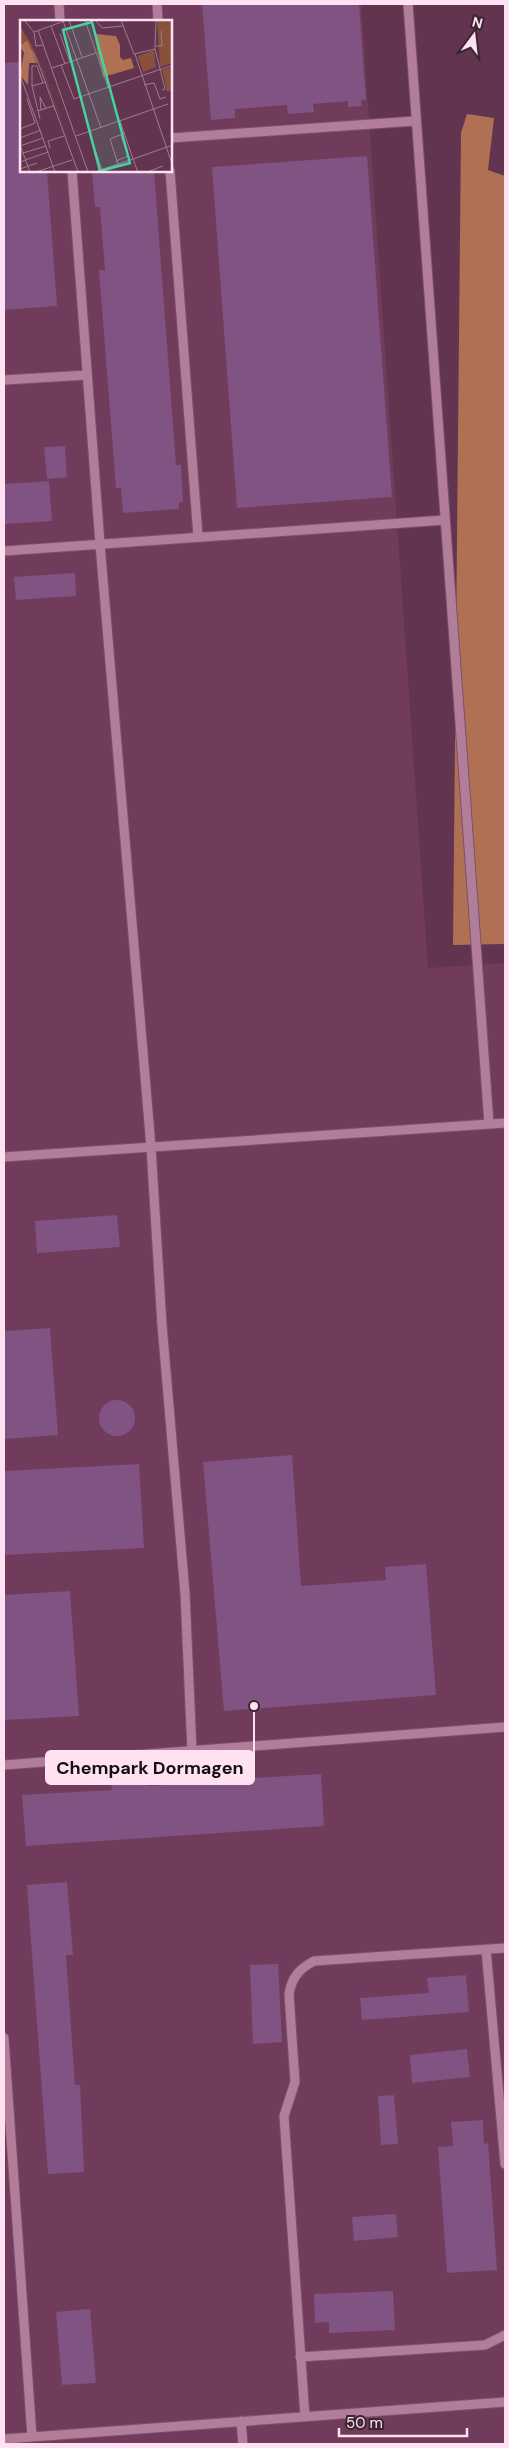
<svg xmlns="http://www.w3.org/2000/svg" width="509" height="2448" font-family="'DM Sans',sans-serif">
<rect width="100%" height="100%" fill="#633450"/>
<path fill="#713b5b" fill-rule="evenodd" d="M4,4H361L428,968L505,963V2444H4ZM21,21H171V171H21Z"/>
<path fill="#b07054" d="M467,114L494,118L488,170L505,176V944L453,945L461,133Z"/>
<path fill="#805383" d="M202,4H359L366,100H361L362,106L348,107V101L313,104L314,112L288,114L287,105L235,109V118L211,120Z
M21,62V171H47L57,306L4,310V63Z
M367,156L392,497L237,508L212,167Z
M92,171H154L176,465H181L183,502L179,503V509L123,513L121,488H116L99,270H105L100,207H95Z
M65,446L67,477L47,479L44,447Z
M49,481L52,521L4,524V484Z
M75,573L76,596L16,600L14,577Z
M117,1215L120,1247L37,1253L35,1221Z
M50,1328L58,1435L4,1439V1331Z
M99 1418a18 18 0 1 1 36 0a18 18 0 1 1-36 0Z
M292,1455L301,1586L386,1580L385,1567L426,1564L436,1695L224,1711L203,1462Z
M139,1464L144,1548L4,1555V1471Z
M70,1591L79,1716L4,1720V1595Z
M321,1774L324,1826L26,1846L22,1795L112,1790L111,1783L149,1780V1786L187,1783V1777L221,1775V1780Z
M67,1882L73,1955H66L75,2085H80L84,2172L48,2174L27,1885Z
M278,1964L282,2042L253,2044L250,1965Z
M466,1975L469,2012L362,2020L360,1998L429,1993L427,1978Z
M467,2049L470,2077L412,2083L410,2055Z
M394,2095L398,2144L381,2145L378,2096Z
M483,2120L484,2144L488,2143L497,2270L447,2273L438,2147L453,2146L451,2122Z
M396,2214L398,2237L354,2241L352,2217Z
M393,2291L395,2330L329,2333V2322L315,2323L314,2294Z
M90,2309L96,2383L62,2385L56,2312Z"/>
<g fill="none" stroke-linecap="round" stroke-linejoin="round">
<g stroke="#7a526a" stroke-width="11">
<path id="service" d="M59,4L60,21
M157,4L158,21
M408,4L489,1124
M171,138L415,121
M72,171L100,544L151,1147L162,1325L185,1593L192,1751
M170,171L198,536
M4,380L87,375
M4,551L445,520
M4,1157L505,1123
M4,1765L505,1727
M486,1949L505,2164
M4,2038L32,2437
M300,2357L485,2345L505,2335
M305,2417L284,2116L295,2082L289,1994C292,1977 299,1969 314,1961L505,1948
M241,2421L243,2444
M4,2439L505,2402"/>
</g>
<use href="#service" stroke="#b27d9b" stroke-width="9"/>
</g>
<g transform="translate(20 20)">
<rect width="152" height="152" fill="#633450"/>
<path d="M137,0H152V43L140,47ZM0,6L11,24L23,50L53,133L20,44L8,29V20L0,26ZM134,30L136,47L123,52L118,36ZM152,47V76L151,71L147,72L142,50Z" fill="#88523a"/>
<path d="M73,9L76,14L96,16L100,25V37L103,40L111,38L114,48L83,57ZM7,20L17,43H9L8,65L0,55L4,33L0,26Z" fill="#b07054"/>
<path fill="none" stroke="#a17990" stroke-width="1" d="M4,0L14,12M49,0L62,37M65,0L88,67M75,0L82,8L103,6M101,0L114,34L135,29M136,0L135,29L145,69L142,70M43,1L81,108M31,6L45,44M18,10L68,152M40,14L50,42M23,25L16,26L14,12L47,0M136,26H142L141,11M0,28L13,32L19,45L58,152M115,34L153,147M41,45L54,79L153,45M32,48L76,33M0,55L35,152M124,65L134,63L140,79L146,77M12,66V46H17L23,63M7,79L15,103M21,90L20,77L26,89M18,91L33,86L35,89M20,99L12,66L26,62M100,101L113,139M0,109L15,103M69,112L82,150M56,116L148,84M0,118L21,110M0,125L10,152M0,126L23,118M30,128L28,121L44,116M3,133L26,126M96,141L108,136L101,115M0,142L28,132M98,144L90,119L105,113M0,149L17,143M16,152L52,140M74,152L113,139M118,152L113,139L153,125M127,152L143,146"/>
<path fill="#45d49f" fill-opacity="0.15" stroke="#45d49f" stroke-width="2.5" d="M72,2L110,143L80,151L43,10Z"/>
<rect width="152" height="152" fill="none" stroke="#ffe1f1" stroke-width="2.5"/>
</g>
<path fill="none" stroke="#ffe1f1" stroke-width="2" d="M254 1706L254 1767"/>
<circle fill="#ffe1f1" stroke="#3b2531" stroke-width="2" cx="254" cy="1706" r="5"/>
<rect fill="#ffe1f1" stroke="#ffe1f1" stroke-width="2" x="46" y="1751" width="208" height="33" rx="5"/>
<g font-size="18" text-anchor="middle" font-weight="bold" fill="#111">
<text x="150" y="1774">Chempark Dormagen</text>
</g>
<rect width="509" height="2448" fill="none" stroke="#ffe1f1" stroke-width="10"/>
<g transform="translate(474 35) rotate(15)" stroke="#3b2531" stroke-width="4" paint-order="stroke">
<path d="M0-4L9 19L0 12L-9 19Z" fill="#ffe1f1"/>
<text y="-8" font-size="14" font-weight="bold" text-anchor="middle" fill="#ffe1f1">N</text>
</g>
<path d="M339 2428v8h128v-8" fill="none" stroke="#ffe1f1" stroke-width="2.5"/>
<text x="346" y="2428" font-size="15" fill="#ffe1f1" stroke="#3b2531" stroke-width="4" paint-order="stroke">50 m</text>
</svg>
